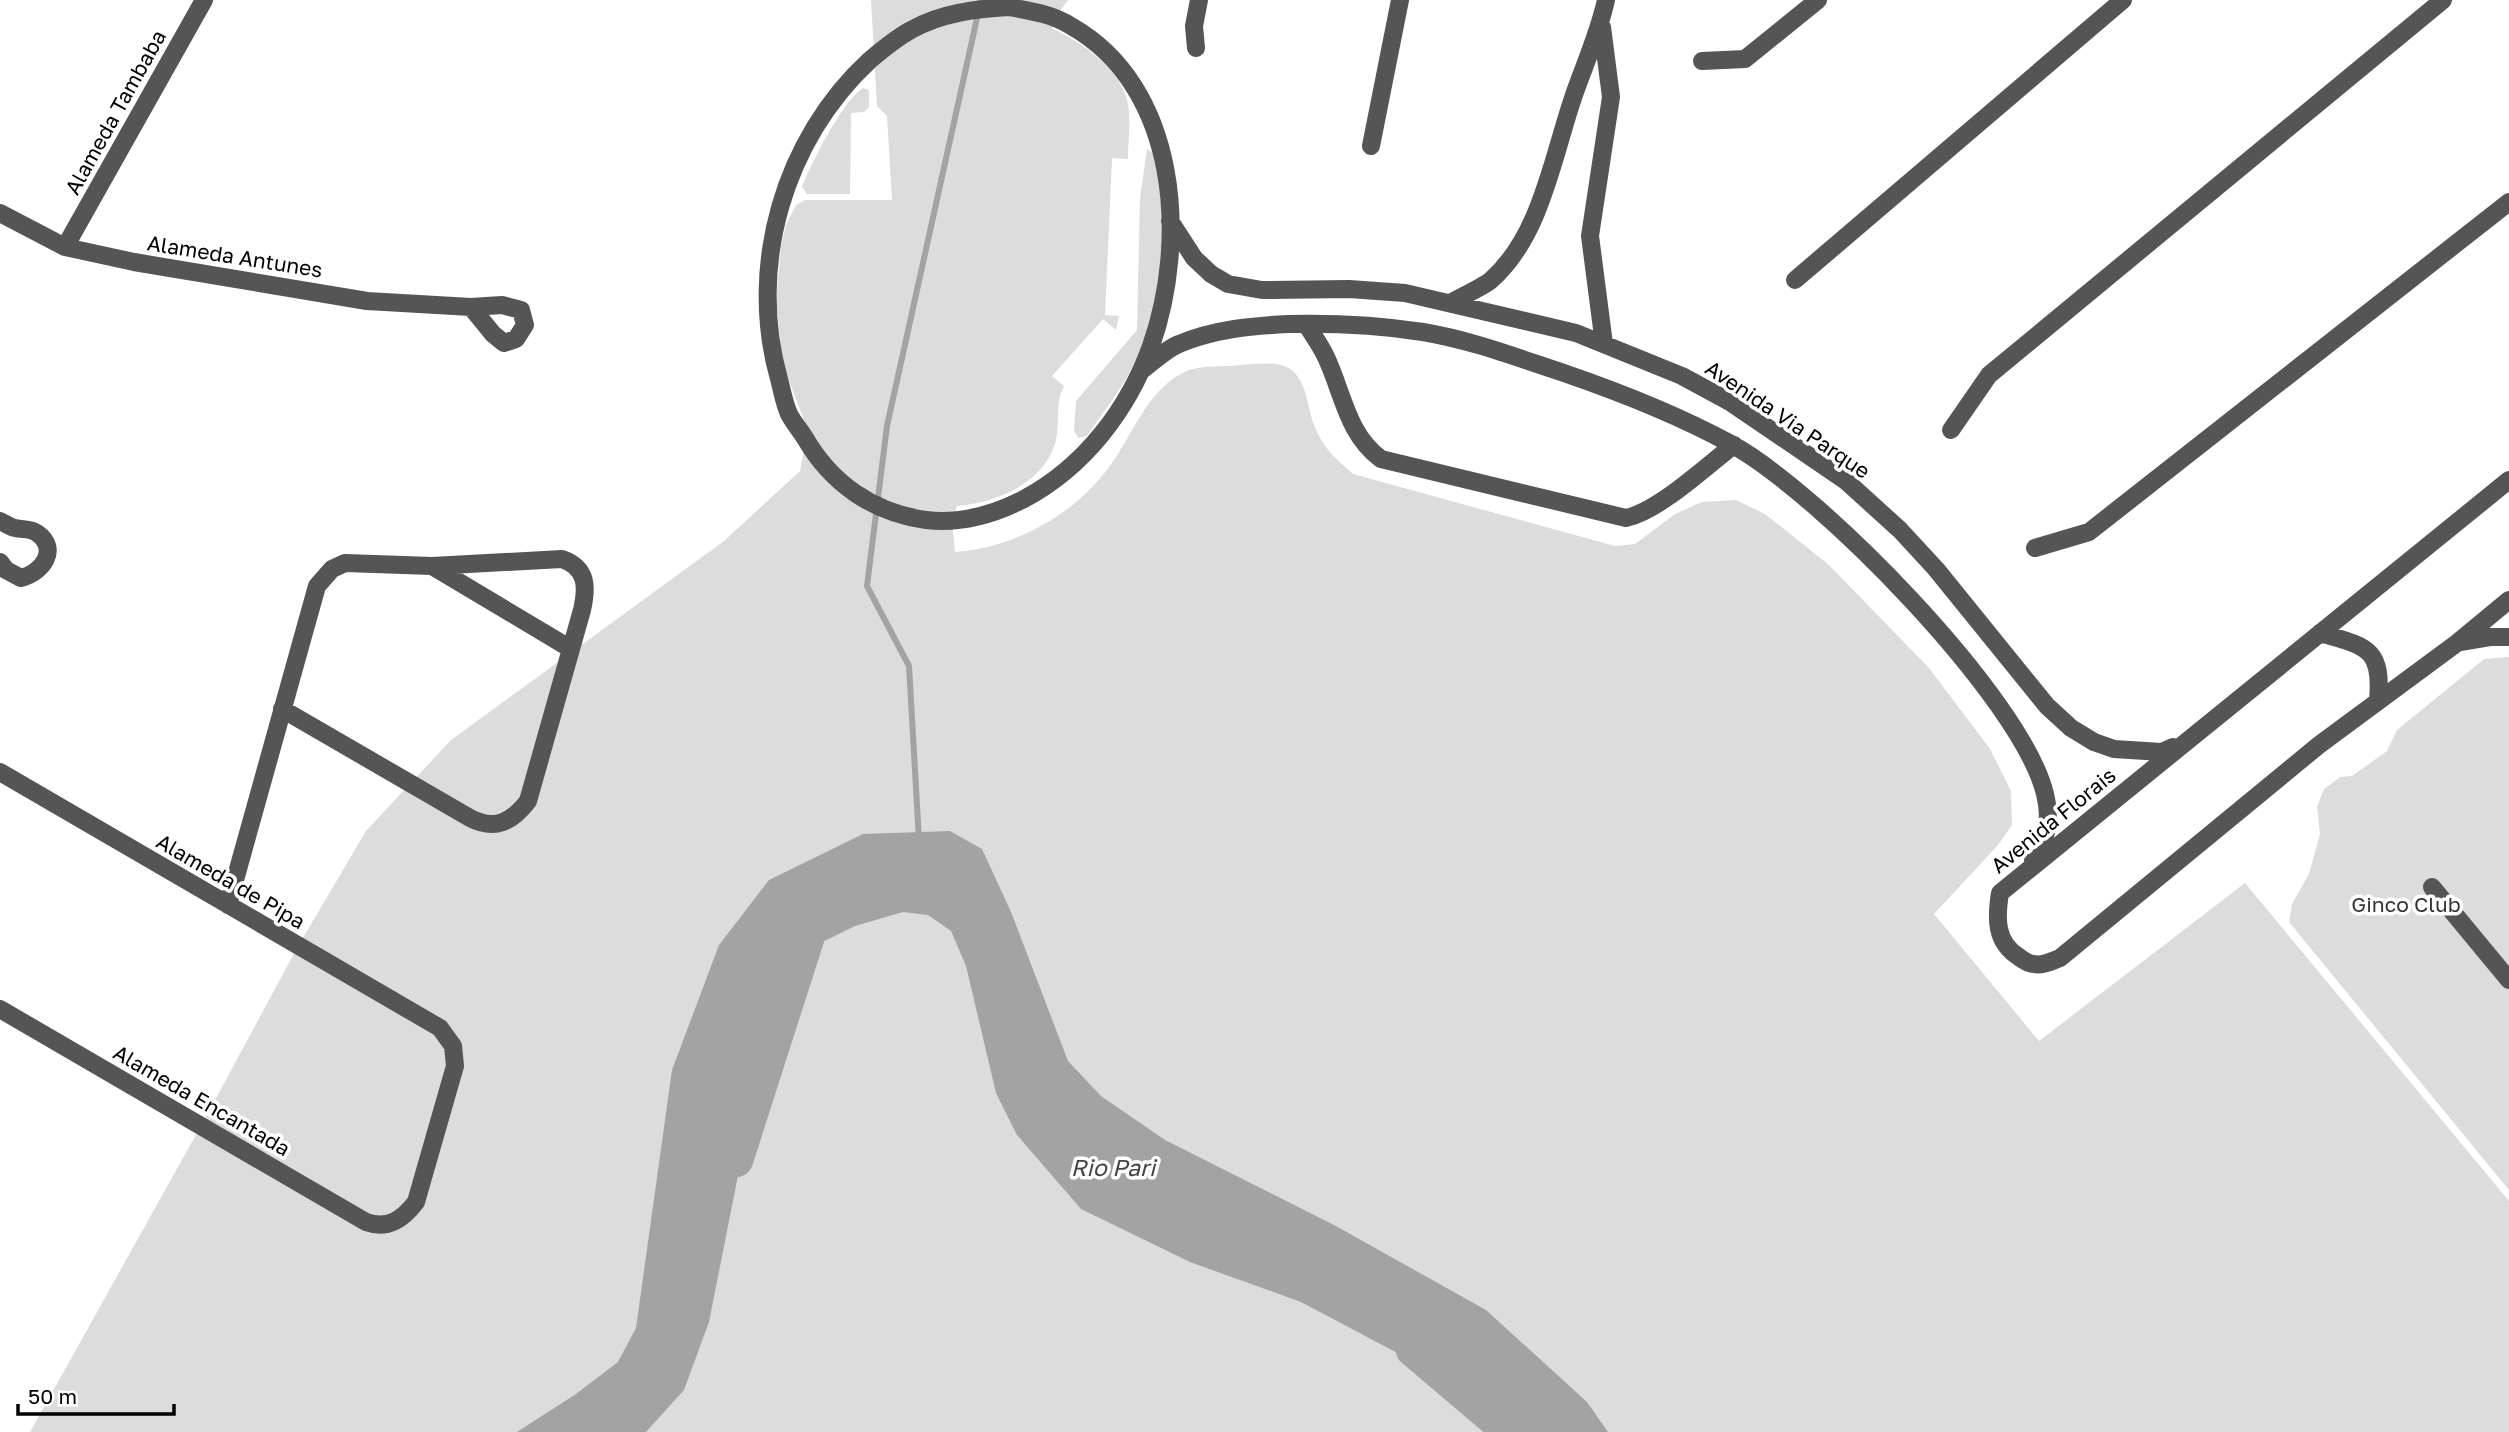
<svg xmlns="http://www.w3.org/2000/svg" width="2509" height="1432" font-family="'Golos Text',sans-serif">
<rect width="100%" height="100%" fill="#fff"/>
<path fill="#dcdcdc" d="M871,0H1068L1054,19L1053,29C1082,42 1122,70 1128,104C1131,121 1128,141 1128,159L1112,158L1105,315L1119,316L1116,330L1103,319L1052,376L1064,386C1055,403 1060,422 1056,440C1046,482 997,503 957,506L952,522L955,552C1001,549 1050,527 1084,495C1094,486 1104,474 1112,463C1134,432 1150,385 1189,370C1204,365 1226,367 1242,365C1257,364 1280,360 1293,371C1308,386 1307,407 1314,425C1322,447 1336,459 1353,474L1615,546L1635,544L1675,514L1702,502L1736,500L1765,514L1829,565L1929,668L1990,749L2011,791L2012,825L1998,845L1934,914L2039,1041L2245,883L2509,1201V1432H30L207,1115L297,948L366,831L451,740L724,541L800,471L806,440L803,417L783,365L776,300L781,246L786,225L796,205L805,200H892L887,116L877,106Z
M863,88L869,90V107L864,112L851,113L850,194H807L802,187C811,164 843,100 863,88Z
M1147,149L1152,152C1171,224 1164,311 1127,377C1115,398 1100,416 1087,436L1078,438L1074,431L1076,401L1137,330L1140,198Z
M2509,657V1190L2289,922L2292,904L2309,874L2320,834L2317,807L2324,789L2340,777L2352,776L2387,751L2397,730L2484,659Z"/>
<path fill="#a3a3a3" d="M950,831L982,849L1011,912L1068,1061L1101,1096L1165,1140L1334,1225L1486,1310L1587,1402L1608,1432H1512L1502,1415L1454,1383L1301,1302L1190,1262L1081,1209L1017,1135L996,1093L966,966L951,931L928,915L903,912L855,926L806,950L780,985L767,1029L709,1322L684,1390L646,1432H517L576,1394L618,1362L636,1328L672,1070L719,945L769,880L863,834Z"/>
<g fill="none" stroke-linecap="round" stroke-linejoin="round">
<path stroke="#a3a3a3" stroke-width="6" d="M919,840L909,666L867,586L887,426L981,0"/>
<path stroke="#a3a3a3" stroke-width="37" d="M735,1159L810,925L822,918
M1414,1349L1512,1432"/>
<path stroke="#555" stroke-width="18" d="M1009,7C1031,11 1052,14 1071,26C1179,87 1188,241 1151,346C1128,410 1084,467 1024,499C993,515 961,524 926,520C873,513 831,483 805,438C800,430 793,422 789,414C784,403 782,390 779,379C747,266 784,139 870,60C883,49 896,38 911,30C941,13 975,9 1009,7Z
M1602,27L1611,97L1590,236L1604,344
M1196,48L1194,26L1199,0
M1702,61L1745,59L1818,0
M1371,146L1400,0
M0,213L65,247L134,262L367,301L471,307L502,305L521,310L525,325L516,339L504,343L493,334L471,307
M1170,221L1194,258L1211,274L1228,284L1262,290L1349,289L1405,293L1576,333L1682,376L1730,402L1846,481L1900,530L1936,569L2047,706L2071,728L2094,742L2114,749L2162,752L2173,747
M65,247L204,0
M1795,280L2123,0
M1452,302C1464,295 1479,289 1490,281C1542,236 1553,154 1575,92C1586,61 1599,32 1606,0
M1306,324C1313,335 1321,346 1326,357C1343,393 1347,434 1381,459L1626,518C1659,511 1706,466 1734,445
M1141,371C1153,362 1166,349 1179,344C1215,329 1251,326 1288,324C1334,323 1378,325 1423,332C1471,340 1518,358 1564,373C1622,393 1678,415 1731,444C1818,491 2022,698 2045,794C2051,819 2048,839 2033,860
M1951,430L1989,375L2443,0
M2509,480L2000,893C1996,918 1995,942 2019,957C2023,960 2028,964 2034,964C2042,966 2052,961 2060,958L2319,745L2457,643L2509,600
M0,521C5,523 10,527 15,528C23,530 30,528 37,533C60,549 42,573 21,578L6,570L0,562
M2035,548L2089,532L2509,202
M2320,633C2365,646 2383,647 2378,700
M2460,642L2490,637H2509
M282,709L470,818C495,831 512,822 528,801L582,610C587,588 588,568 562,559L432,566L571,649
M0,772L440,1028L453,1046L455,1066L416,1202C403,1219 388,1230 366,1222L0,1009
M2432,887L2509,980
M228,905L317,586L332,569L345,563L432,566"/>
</g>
<g text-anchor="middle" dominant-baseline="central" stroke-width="7" stroke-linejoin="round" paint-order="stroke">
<g font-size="21" fill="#000" stroke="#fff">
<text transform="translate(115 112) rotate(-61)">Alameda Tambaba</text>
<text transform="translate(235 256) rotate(9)">Alameda Antunes</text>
<text transform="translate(1788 419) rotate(34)">Avenida Via Parque</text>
<text transform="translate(2053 820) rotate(-39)">Avenida Florais</text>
<text transform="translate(231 881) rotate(30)">Alameda de Pipa</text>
<text transform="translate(202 1100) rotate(30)">Alameda Encantada</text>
</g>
<g font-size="21" fill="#333" stroke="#fff">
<text x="2406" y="904">Ginco Club</text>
</g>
<g font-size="23" font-style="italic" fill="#444" stroke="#fff">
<text x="1113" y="1167">Rio Pari</text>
</g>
</g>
<path d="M18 1404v10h156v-10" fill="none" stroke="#000000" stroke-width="3.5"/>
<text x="28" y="1404" font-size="21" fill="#000000" stroke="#ffffff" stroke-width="5" paint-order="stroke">50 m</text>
</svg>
